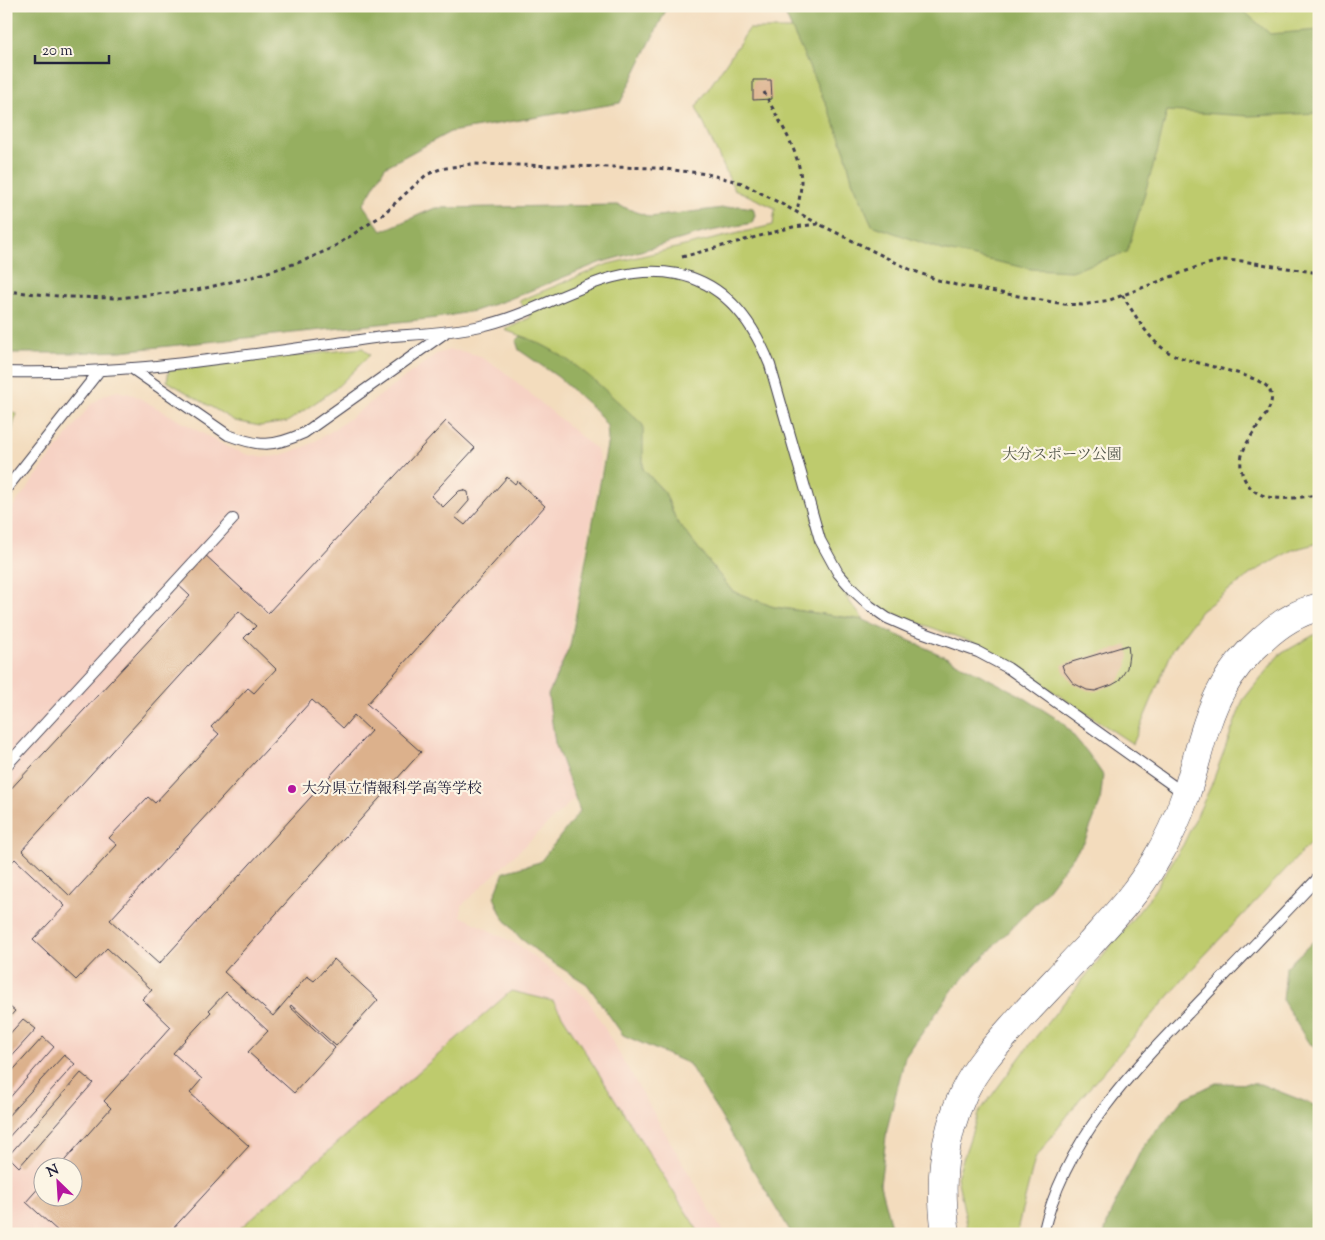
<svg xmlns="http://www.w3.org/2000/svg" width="1325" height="1240" font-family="'Sorts Mill Goudy','Noto Serif JP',serif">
<rect width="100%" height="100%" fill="#fcf5e5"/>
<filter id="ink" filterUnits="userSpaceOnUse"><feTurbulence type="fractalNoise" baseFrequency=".02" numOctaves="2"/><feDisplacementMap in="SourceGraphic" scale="10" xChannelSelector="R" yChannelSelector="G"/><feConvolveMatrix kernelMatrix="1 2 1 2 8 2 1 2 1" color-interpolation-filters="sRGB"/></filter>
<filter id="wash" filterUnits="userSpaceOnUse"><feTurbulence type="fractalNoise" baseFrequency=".0096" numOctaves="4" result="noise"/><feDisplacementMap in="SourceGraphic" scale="20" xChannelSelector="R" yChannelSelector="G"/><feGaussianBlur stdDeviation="1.12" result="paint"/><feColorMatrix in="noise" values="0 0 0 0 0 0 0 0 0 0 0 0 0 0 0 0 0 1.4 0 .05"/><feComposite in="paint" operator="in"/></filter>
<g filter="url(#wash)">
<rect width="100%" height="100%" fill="#f3dcbd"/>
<path fill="#f6d2c4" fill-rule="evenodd" d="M450,350L461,351L477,355L501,369L590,444L597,450L601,465L555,714L577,796L462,905L461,916L520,946L587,998L724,1234H6V516L90,405L104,395L117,391L134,395L229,448L249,455L270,457L281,455L307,446L335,429L436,354ZM42,1168H72V1198H42Z"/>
<path fill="#becb6d" stroke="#707654" d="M1195,6H1319V543L1292,550L1252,573L1201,611L1173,649L1133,744L985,647L845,596L864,620L774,607L732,591L676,520L665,493L643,469L642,425C609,394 575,362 534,341C525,336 514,334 505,330L531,317L519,301L608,264L773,225L775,208L734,189L696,107L749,29H809Z
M363,348L370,355L335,389L287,422L260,426L235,421L167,381L169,370Z
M6,408L16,414L11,435L6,442Z
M1319,632V834L1201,959L1079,1100L1035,1159L1018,1226L1019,1234H969L957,1177L978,1114L1030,1044L1148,900L1183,845L1211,786L1243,700L1279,655Z
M511,991L553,1001L700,1234H239L237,1231Z"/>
<path fill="#96af60" stroke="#5c684e" d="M12,6H668L620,103L450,132L385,167L363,205L382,231L435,208L618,205L650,217L739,206L753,208L755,215L752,223L706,232L599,263L507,300L474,311L437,318L121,351L71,353H6V8H13Z
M774,6H1238L1270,34L1319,30V113L1249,116L1167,111L1157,153L1127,252L1072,271L1031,269L942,250L872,225L852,180L845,152L834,122L785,14Z
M521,336C569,352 607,392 643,425V469L665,493L676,520L732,591L774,607L864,620L950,659L1020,695L1062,722L1088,753L1103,775L1100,803L1085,841L1044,894L954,988L905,1057L887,1129L880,1185L893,1234H792L689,1064L623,1035L587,984L547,959L520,938L502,916L494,897L504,872L540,862L580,811L555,743L548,695L570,646L608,440L607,426L597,412L558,377L519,350L516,341Z
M1319,936V1050L1308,1042L1283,1001L1286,967Z
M1216,1083L1260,1084L1319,1107V1234H1104L1111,1212L1142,1148L1183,1099Z"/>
<g id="blocks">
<path fill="#dcb18c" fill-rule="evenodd" d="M1266,6H1294V7L1266,11Z
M753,80H771L772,99L753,100Z
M446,421L475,448L431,496L443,507L459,491L463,490L468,492L469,501L455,517L465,525L507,477L515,484L517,481L545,506L367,704L421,752L224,972L273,1016L307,976L314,981L334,959L378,1000L336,1046L291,1005L290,1007L335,1048L294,1093L248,1052L268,1031L226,992L209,1010L211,1012L173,1053L202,1079L190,1093L249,1146L168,1234H61L26,1202L42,1184V1198H72V1168H58L111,1108L104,1101L171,1027L142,999L152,990L107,948L76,980L33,940L65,906L15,859L6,868V794L190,596L175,582L203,553L268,613ZM239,611L256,626L244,638L276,669L254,693L248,688L211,727L219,734L155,803L148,797L109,838L117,845L70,896L22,850ZM312,700L343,728L354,715L371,731L159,964L110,920Z
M1128,645L1129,654L1127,668L1119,681L1112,685L1095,691L1087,690L1073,683L1064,671L1062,665Z
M6,1004L15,1011L6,1021Z
M23,1019L36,1029L6,1062V1038Z
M43,1037L54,1047L6,1102V1078Z
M64,1055L75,1064L6,1140V1118Z
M81,1073L93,1083L19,1167L8,1156Z"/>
</g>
</g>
<g filter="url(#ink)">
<use href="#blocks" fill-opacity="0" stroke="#413e4e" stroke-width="1"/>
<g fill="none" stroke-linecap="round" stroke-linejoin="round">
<g stroke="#413e4e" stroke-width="12">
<path id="lane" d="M131,368L228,435C260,447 273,447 304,433L445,333
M6,372C53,373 100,371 146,367C208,361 269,352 330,344C348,342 365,339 383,337C416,334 449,333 481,326C547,312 607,260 677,274C725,283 753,322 770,365L820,540L838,573L853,590L870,606L887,618L910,628L978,652L1008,668L1185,794
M6,489L100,370
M6,766L233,519
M1043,1234C1065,1136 1138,1065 1206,995C1244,956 1281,917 1319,877"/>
</g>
<g stroke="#413e4e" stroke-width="29">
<path id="secondary" d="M946,1234C939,1183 942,1139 964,1092C978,1063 1001,1040 1022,1016C1045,992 1067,968 1090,944C1113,918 1137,893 1154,863C1167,842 1178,818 1186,794C1198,759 1204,721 1222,689C1232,670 1247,653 1263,639C1278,625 1298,612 1319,607"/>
</g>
<path stroke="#413e4e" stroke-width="3" stroke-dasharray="4 4" stroke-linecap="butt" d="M764,92C777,118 800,151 801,181C801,191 799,201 797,211
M682,257L793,227L819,224L909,269L938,280L956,285L1064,304L1082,305L1110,300L1197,267L1223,260L1242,261L1319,273
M6,291L68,297L118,298L197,290L252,277L303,261L332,248L381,216L426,175L440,169L471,164L657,168L707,174L742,183L819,224
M1122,295C1136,315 1148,341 1170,353C1192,365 1259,373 1269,389C1284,414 1227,442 1244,478C1257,506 1293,498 1319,495"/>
<use href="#lane" stroke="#fff" stroke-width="10"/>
<use href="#secondary" stroke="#fff" stroke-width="28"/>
</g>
</g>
<circle fill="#b5179e" stroke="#fcf5e5" stroke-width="2" cx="292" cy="789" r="5"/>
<g text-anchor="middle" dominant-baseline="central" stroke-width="4.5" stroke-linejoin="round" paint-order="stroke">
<g font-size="15" fill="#51554a" stroke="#fcf5e5">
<text x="1062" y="455">大分スポーツ公園</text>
</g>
<g font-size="15" fill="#22223b" stroke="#fcf5e5" text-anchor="start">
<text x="302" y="789">大分県立情報科学高等学校</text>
</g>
</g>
<rect width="1325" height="1240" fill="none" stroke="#fcf5e5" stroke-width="25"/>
<g transform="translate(58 1182) rotate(335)"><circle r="24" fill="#fcf5e5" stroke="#a5a1a1"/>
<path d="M0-4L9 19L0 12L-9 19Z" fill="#b5179e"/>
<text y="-8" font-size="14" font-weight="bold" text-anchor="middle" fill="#22223b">N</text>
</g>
<path d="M35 55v8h74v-8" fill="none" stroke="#22223b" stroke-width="2.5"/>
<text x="42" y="55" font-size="15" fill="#22223b" stroke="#fcf5e5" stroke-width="4" paint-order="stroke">20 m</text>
</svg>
